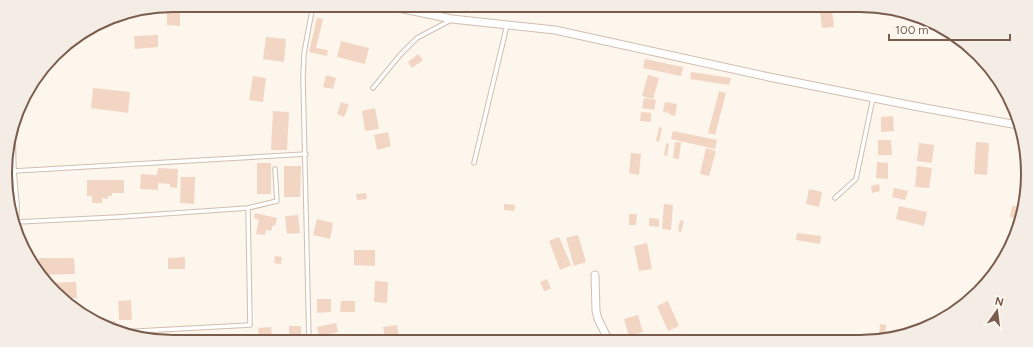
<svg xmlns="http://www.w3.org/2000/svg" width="1033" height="347" font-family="Figtree,sans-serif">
<rect width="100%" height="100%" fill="#fdf6ec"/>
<path fill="#f3d5c3" d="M174,5H180V26L167,25V6Z
M832,10L834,27L822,28L820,12Z
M317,18L323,19L316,48L328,50L327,56L309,52Z
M158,35V47L135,49L134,36Z
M266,37L286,39L284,62L263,59Z
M341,41L369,48L365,64L337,57Z
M418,54L423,60L412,68L408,62Z
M645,59L683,67L681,76L643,68Z
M691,72L731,78L729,85L690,79Z
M326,75L336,78L333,89L323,87Z
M648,75L659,78L653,99L642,96Z
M253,76L266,78L263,102L249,100Z
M93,88L130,92L128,113L91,108Z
M719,91L726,93L715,135L708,133Z
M644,98L656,100L654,110L642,108Z
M341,102L349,105L344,117L337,114Z
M665,102L677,104L675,116L670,115V113L663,112Z
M375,108L379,129L365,131L362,111Z
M273,111L289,112L287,150H271Z
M641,112L651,113V122L640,121Z
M893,116L894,131L881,132V117Z
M659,127L662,128L659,142L656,141Z
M673,131L717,140L715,149L671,139Z
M388,132L391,146L377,150L374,135Z
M878,140H891L892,155H878Z
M675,142H681L679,159L673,158Z
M976,142L989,143L987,175L974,174Z
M666,143L669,144L667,156L664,155Z
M919,143L934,145L932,163L917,161Z
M706,148L716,151L709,176L700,174Z
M631,153L641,154L639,175L629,173Z
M877,162L888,163V179L876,178Z
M257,163H271V194H257Z
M284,166H301L300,197H284Z
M917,166L932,168L929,188L915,187Z
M158,168L178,169L177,188L170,187V184L158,183V190L140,189L141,174L157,175Z
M181,177H195L194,204L180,203Z
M87,180H124V193H112V196H108V199L102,198V203H92V196H87Z
M879,184L880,191L872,193L871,186Z
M894,188L908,191L905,200L892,197Z
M809,189L822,192L819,207L806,204Z
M366,193L367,199L357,200L356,194Z
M504,204L515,205L514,211L504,210Z
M664,204L673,205L671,230L662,229Z
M899,206L927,212L924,226L896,219Z
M1012,206L1023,208L1021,220L1010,217Z
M255,213L277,218L275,226L273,225L271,231L266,230L265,235L256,234L259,220L254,218Z
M629,214H637L636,225H629Z
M298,215L300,233L287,234L285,216Z
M649,218L659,219V227L649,226Z
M317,219L333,223L330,239L313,235Z
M680,220L684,221L681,232L678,231Z
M797,233L821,236L820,244L796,240Z
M578,235L586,262L574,266L566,238Z
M559,237L571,265L560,270L549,241Z
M647,243L652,269L639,271L634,246Z
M354,250H375V266L354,265Z
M275,256L282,257L281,264L274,263Z
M185,257V269H168V258Z
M39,258H74L75,274L41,275L39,273Z
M547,279L551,289L544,291L540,282Z
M375,281L388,282L387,303L374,302Z
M76,282L77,298H64L49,283Z
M317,299H331V312L317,313Z
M131,300L132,320H119L118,301Z
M341,301H355V312H340Z
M668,301L679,326L668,331L657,306Z
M638,315L643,332L629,336L624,319Z
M104,321H115L116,327H110L104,324Z
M336,323L338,332L319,336L317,327Z
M880,324L886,325L885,339L882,341H879Z
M397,325L400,342H386L383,327Z
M289,326H301V341H289Z
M271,327L273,342H260L258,328Z"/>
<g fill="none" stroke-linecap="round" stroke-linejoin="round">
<g stroke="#d1beb0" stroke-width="5.5">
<path id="lane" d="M373,88L400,55L417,38L451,20
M13,129L14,171L17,204V231
M474,163L507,25
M14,171L306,154
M835,198L856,179L873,98
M17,222L118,217L248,208L277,201L275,169
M120,332L250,325L248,208
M309,342L303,78L304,53L313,5"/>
</g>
<g stroke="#d1beb0" stroke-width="9">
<path id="street" d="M384,5L452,19L555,30L769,77L914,106L1018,125
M595,275L596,311L598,319L609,341"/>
</g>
<use href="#lane" stroke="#fff" stroke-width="3.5"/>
<use href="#street" stroke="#fff" stroke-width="7"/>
</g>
<path d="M0 0H1033V347H0ZM173 12H860A161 161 0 0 1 1021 173V174A161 161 0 0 1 860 335H173A161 161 0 0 1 12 174V173A161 161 0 0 1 173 12Z" fill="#f4ede6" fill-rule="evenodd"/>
<path fill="none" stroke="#7a5c4d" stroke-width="2" d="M173 12H860A161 161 0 0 1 1021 173V174A161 161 0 0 1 860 335H173A161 161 0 0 1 12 174V173A161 161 0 0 1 173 12Z"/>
<g transform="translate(997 311) rotate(14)" stroke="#fffaf3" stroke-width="3" paint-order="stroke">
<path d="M0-3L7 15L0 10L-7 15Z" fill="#7a5c4d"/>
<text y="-6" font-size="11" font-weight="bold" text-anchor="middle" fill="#7a5c4d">N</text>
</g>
<path d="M889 34v6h121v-6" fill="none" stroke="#7a5c4d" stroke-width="2"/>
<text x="895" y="34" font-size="12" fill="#7a5c4d" stroke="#fffaf3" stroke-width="3" paint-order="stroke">100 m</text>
</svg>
